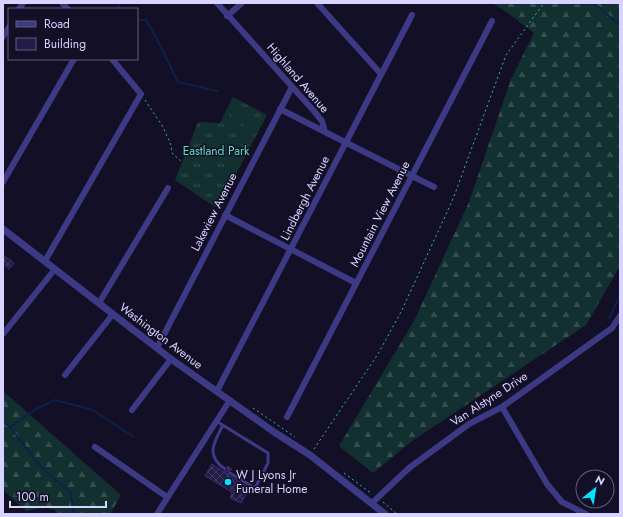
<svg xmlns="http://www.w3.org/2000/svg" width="623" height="517" font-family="Jost,sans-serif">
<defs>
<pattern id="grass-tufts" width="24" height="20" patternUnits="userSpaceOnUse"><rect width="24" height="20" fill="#12302f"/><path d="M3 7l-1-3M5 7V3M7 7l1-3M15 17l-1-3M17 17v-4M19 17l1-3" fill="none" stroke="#344d4e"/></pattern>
<pattern id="forest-firs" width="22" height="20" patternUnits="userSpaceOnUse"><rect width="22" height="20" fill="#12302f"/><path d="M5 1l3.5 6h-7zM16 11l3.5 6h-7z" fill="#344d4e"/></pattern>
<pattern id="building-cross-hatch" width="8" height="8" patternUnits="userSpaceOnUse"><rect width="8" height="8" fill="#241b47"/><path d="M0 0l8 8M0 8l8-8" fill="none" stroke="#433b63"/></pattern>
</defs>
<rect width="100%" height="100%" fill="#130f26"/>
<path fill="url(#grass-tufts)" d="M233,97L267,115L218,209L175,180L198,122L220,123Z"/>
<path fill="url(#forest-firs)" d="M492,3H620V266L586,325L412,441L373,473L339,446L414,321L469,202L511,79L534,33L508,13Z
M3,391L121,495L110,514H57L55,510L44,507L26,511L3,490Z"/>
<path fill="#12302f" d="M236,108L245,113L235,133L225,128Z
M249,115L258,120L248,140L238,135Z
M222,137L245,150L238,163L215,150Z"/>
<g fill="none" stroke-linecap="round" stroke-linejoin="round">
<path stroke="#0c2248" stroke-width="2" d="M118,3L119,9
M563,3L595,4L620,25
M137,20H146L159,43L178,82L217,91
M609,318L620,296
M3,422L10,427L42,468L70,492L74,514
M10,427L36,409L55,400L93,410L134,437"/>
</g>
<path fill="url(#building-cross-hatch)" stroke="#3b2d73" d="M3,255L14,263L9,269L3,264Z
M212,464L224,472L228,471L227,466L232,469L231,470L228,471V475L250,488L241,503L230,498L232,492L205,476Z"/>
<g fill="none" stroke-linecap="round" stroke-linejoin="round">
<path stroke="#2fb8b0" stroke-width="1" stroke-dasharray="2 3" stroke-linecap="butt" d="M145,100L163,127L171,145L172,153L182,162
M253,408L295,437
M314,449L378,354L402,310L453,199L506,55L544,3
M344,473L372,494
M383,502L397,514"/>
<path stroke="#3d3a85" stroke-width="3" d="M216,421L268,453V463L255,488L230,473
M223,425C214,442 205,456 225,469"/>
<path stroke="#3d3a85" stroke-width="6" d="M62,3L68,9
M217,3L313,110L322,121L325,132L434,187
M317,3L381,74
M19,9L23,3
M227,16L242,3
M3,37L9,27
M280,109L325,132
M3,182L74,59
M225,215L356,283
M45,261L141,94L112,59
M99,303L168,188
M3,334L55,269
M157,348L292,87
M65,375L113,314
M217,391L412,15
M502,407L547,484L562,502L586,514
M132,410L171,359
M287,417L492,21
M95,447L167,497
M372,503L409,468L469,424L502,407L612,328L620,316
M157,514L230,400"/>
<path stroke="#3d3a85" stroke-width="7" d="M3,229L171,359L274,432L310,455L385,514"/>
</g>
<circle fill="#00e5ff" stroke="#130f26" stroke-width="1.5" cx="228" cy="482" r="4"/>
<g text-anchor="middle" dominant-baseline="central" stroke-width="3" stroke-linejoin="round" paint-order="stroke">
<g font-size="12" fill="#d9d4ff" stroke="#130f26">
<text transform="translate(298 78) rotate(49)">Highland Avenue</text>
<text transform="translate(305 198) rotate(-63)">Lindbergh Avenue</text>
<text transform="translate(214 212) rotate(-63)">Lakeview Avenue</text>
<text transform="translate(380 214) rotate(-63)">Mountain View Avenue</text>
<text transform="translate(161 336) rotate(37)">Washington Avenue</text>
<text transform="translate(489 399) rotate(-33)">Van Alstyne Drive</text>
</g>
<g font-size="12" fill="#5fe0c0" stroke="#130f26">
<text x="216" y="151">Eastland Park</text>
</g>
<g font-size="12" fill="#d9d4ff" stroke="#130f26" text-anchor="start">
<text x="236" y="475">W J Lyons Jr<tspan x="236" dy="14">Funeral Home</tspan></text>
</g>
</g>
<rect width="623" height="517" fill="none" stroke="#d9d4ff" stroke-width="8"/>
<rect x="8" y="8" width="130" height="52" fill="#130f26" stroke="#625e7d"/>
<rect x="16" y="21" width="20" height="6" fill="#3d3a85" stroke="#625e7d"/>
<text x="44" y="28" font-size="12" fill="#d9d4ff">Road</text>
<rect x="16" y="38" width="20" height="12" fill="#241b47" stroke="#625e7d"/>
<text x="44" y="48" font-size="12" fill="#d9d4ff">Building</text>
<g transform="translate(595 489) rotate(30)"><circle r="19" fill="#130f26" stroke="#625e7d"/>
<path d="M0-3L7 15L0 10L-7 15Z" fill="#00e5ff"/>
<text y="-6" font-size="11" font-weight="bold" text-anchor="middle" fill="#d9d4ff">N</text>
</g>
<path d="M10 501v6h96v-6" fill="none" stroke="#d9d4ff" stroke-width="2"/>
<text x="16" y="501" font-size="12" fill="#d9d4ff" stroke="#130f26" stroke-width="3" paint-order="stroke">100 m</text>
</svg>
